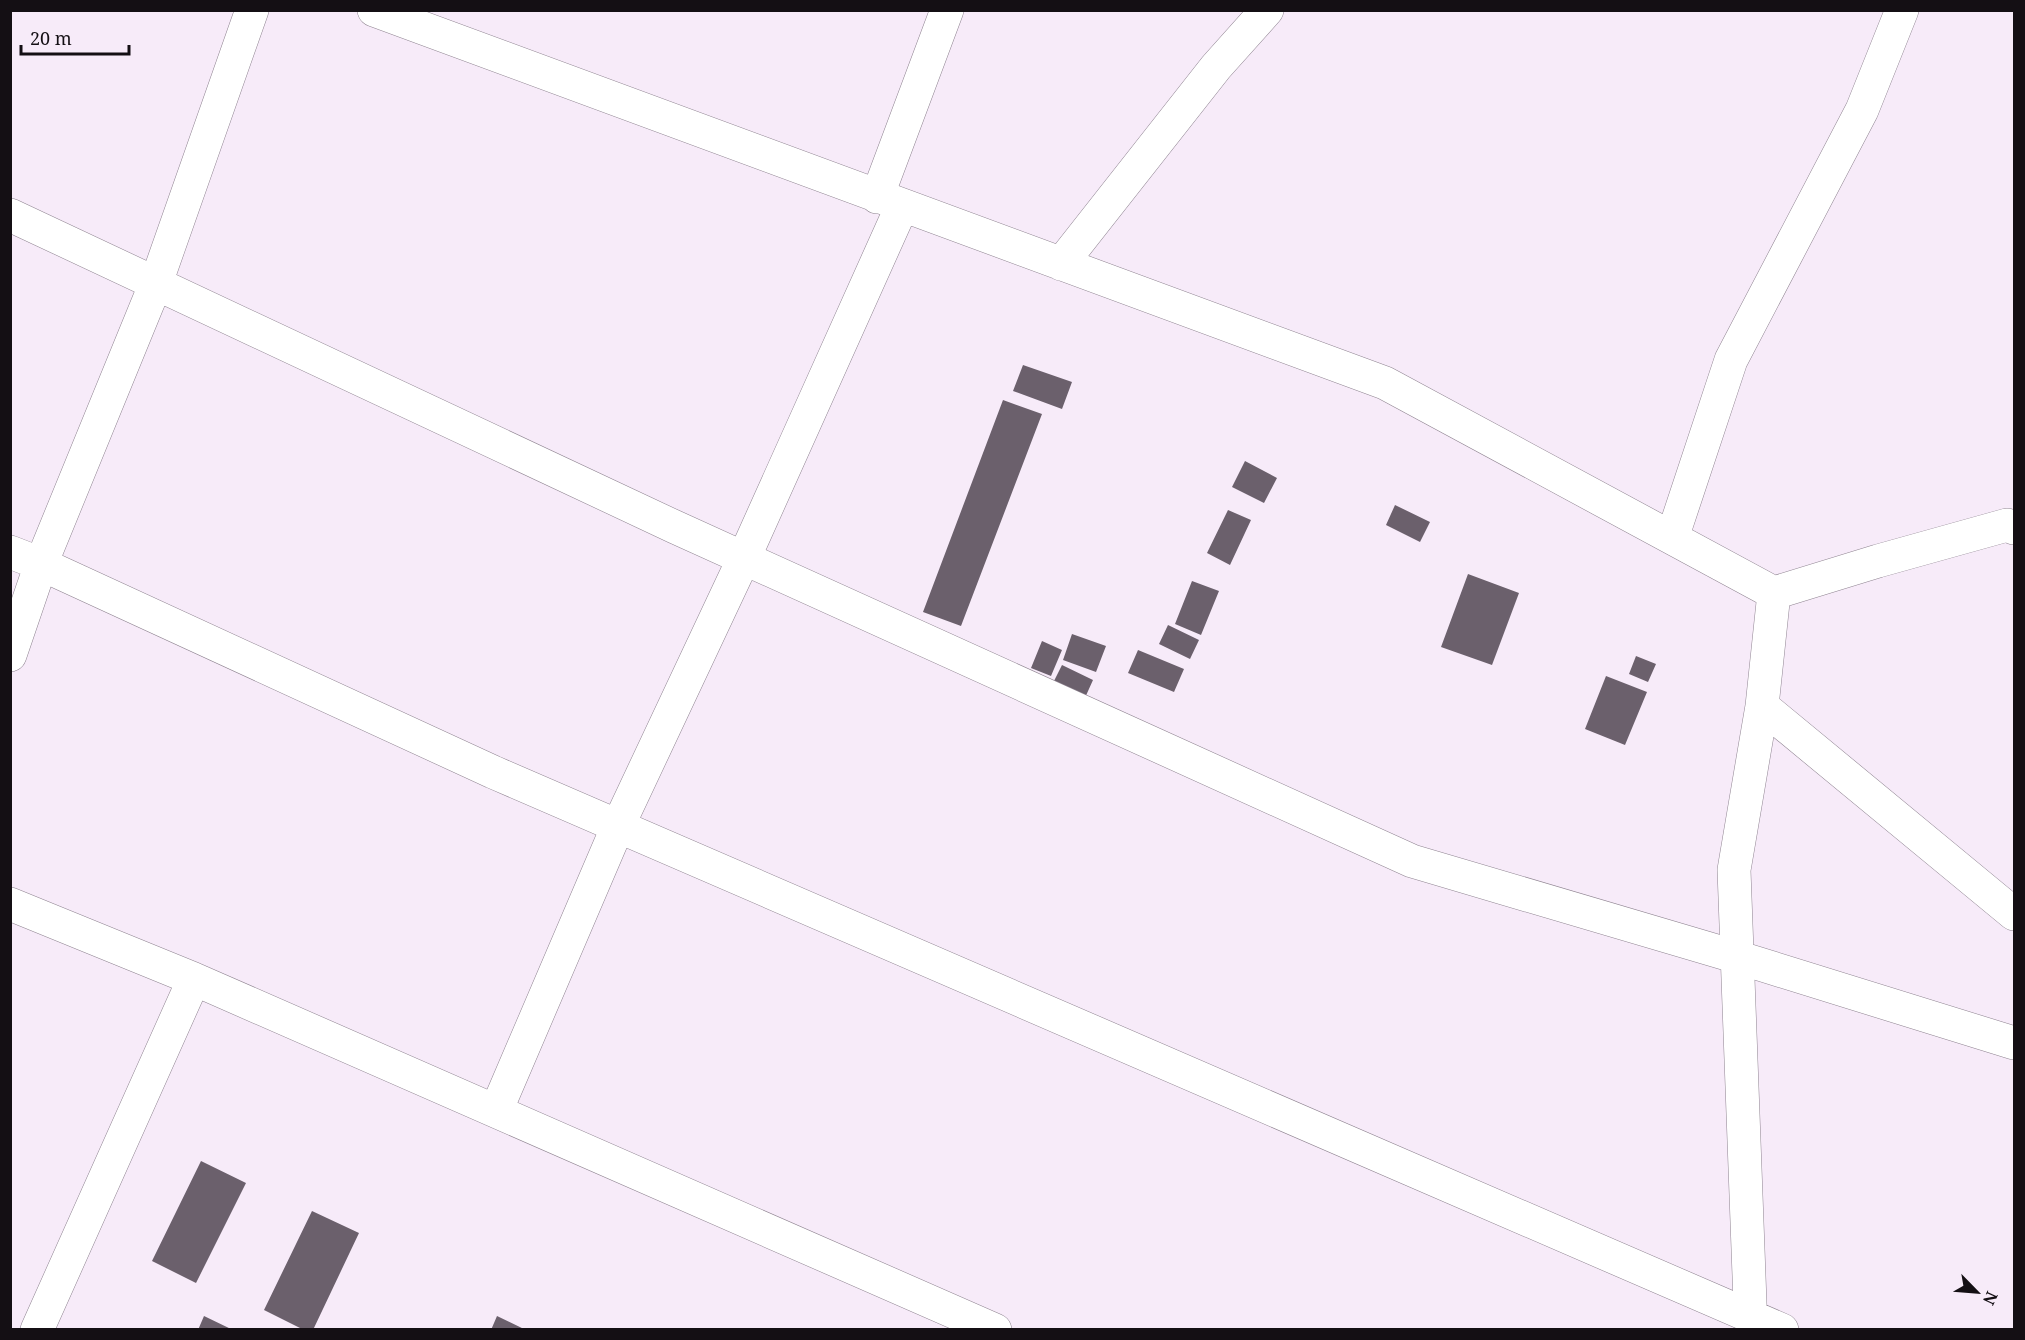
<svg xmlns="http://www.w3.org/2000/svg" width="2025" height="1340" font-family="'Noto Serif',serif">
<rect width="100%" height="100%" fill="#f7ebf9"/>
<path fill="#6b606c" d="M1023,365L1072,382L1062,409L1013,391Z
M1003,400L1042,414L961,626L923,612Z
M1245,461L1277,478L1264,503L1232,487Z
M1395,505L1430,522L1420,542L1386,525Z
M1228,510L1251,520L1230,565L1207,553Z
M1468,574L1519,593L1492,665L1441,647Z
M1192,581L1219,591L1201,635L1175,624Z
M1168,625L1199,640L1190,659L1159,644Z
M1072,634L1106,646L1096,672L1063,660Z
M1042,641L1062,650L1051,676L1031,668Z
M1138,650L1184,669L1174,692L1128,673Z
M1636,656L1656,664L1648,682L1629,674Z
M1062,665L1093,680L1084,700L1052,685Z
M1606,676L1647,692L1625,745L1585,729Z
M201,1161L246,1183L196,1283L152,1261Z
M312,1211L359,1233L313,1330H304L264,1310Z
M204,1316L233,1330H198Z
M497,1316L526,1330H491Z"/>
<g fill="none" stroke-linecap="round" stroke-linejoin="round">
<g stroke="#8f8491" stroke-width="34">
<path id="minor" d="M374,10L1385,383L1774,593L1762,706L2014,914
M877,197L947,10
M10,215L675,527L1412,861L1737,957L2014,1043
M1061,264L1216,67L1267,10
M1672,538L1731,360L1862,110L1902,10
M10,552L41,564L493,772L1782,1330
M1774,593L1878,561L2007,525L2014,528
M10,655L41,564L156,283L252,10
M10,904L194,979L995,1330
M496,1111L618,826L744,558L902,206
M37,1330L194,979
M1751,1330L1734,870L1762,706"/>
</g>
<use href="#minor" stroke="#fff" stroke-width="33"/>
</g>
<rect width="2025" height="1340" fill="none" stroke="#140f14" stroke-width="24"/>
<g transform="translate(1977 1292) rotate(115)" stroke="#f7ebf9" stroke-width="4.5" paint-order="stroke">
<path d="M0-4.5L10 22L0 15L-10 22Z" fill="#140f14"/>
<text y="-9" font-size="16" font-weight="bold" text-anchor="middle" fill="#140f14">N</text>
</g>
<path d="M21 45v9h108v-9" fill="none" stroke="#140f14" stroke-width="3"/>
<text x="30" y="45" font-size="18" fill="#140f14" stroke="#f7ebf9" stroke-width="4.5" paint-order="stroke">20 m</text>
</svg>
